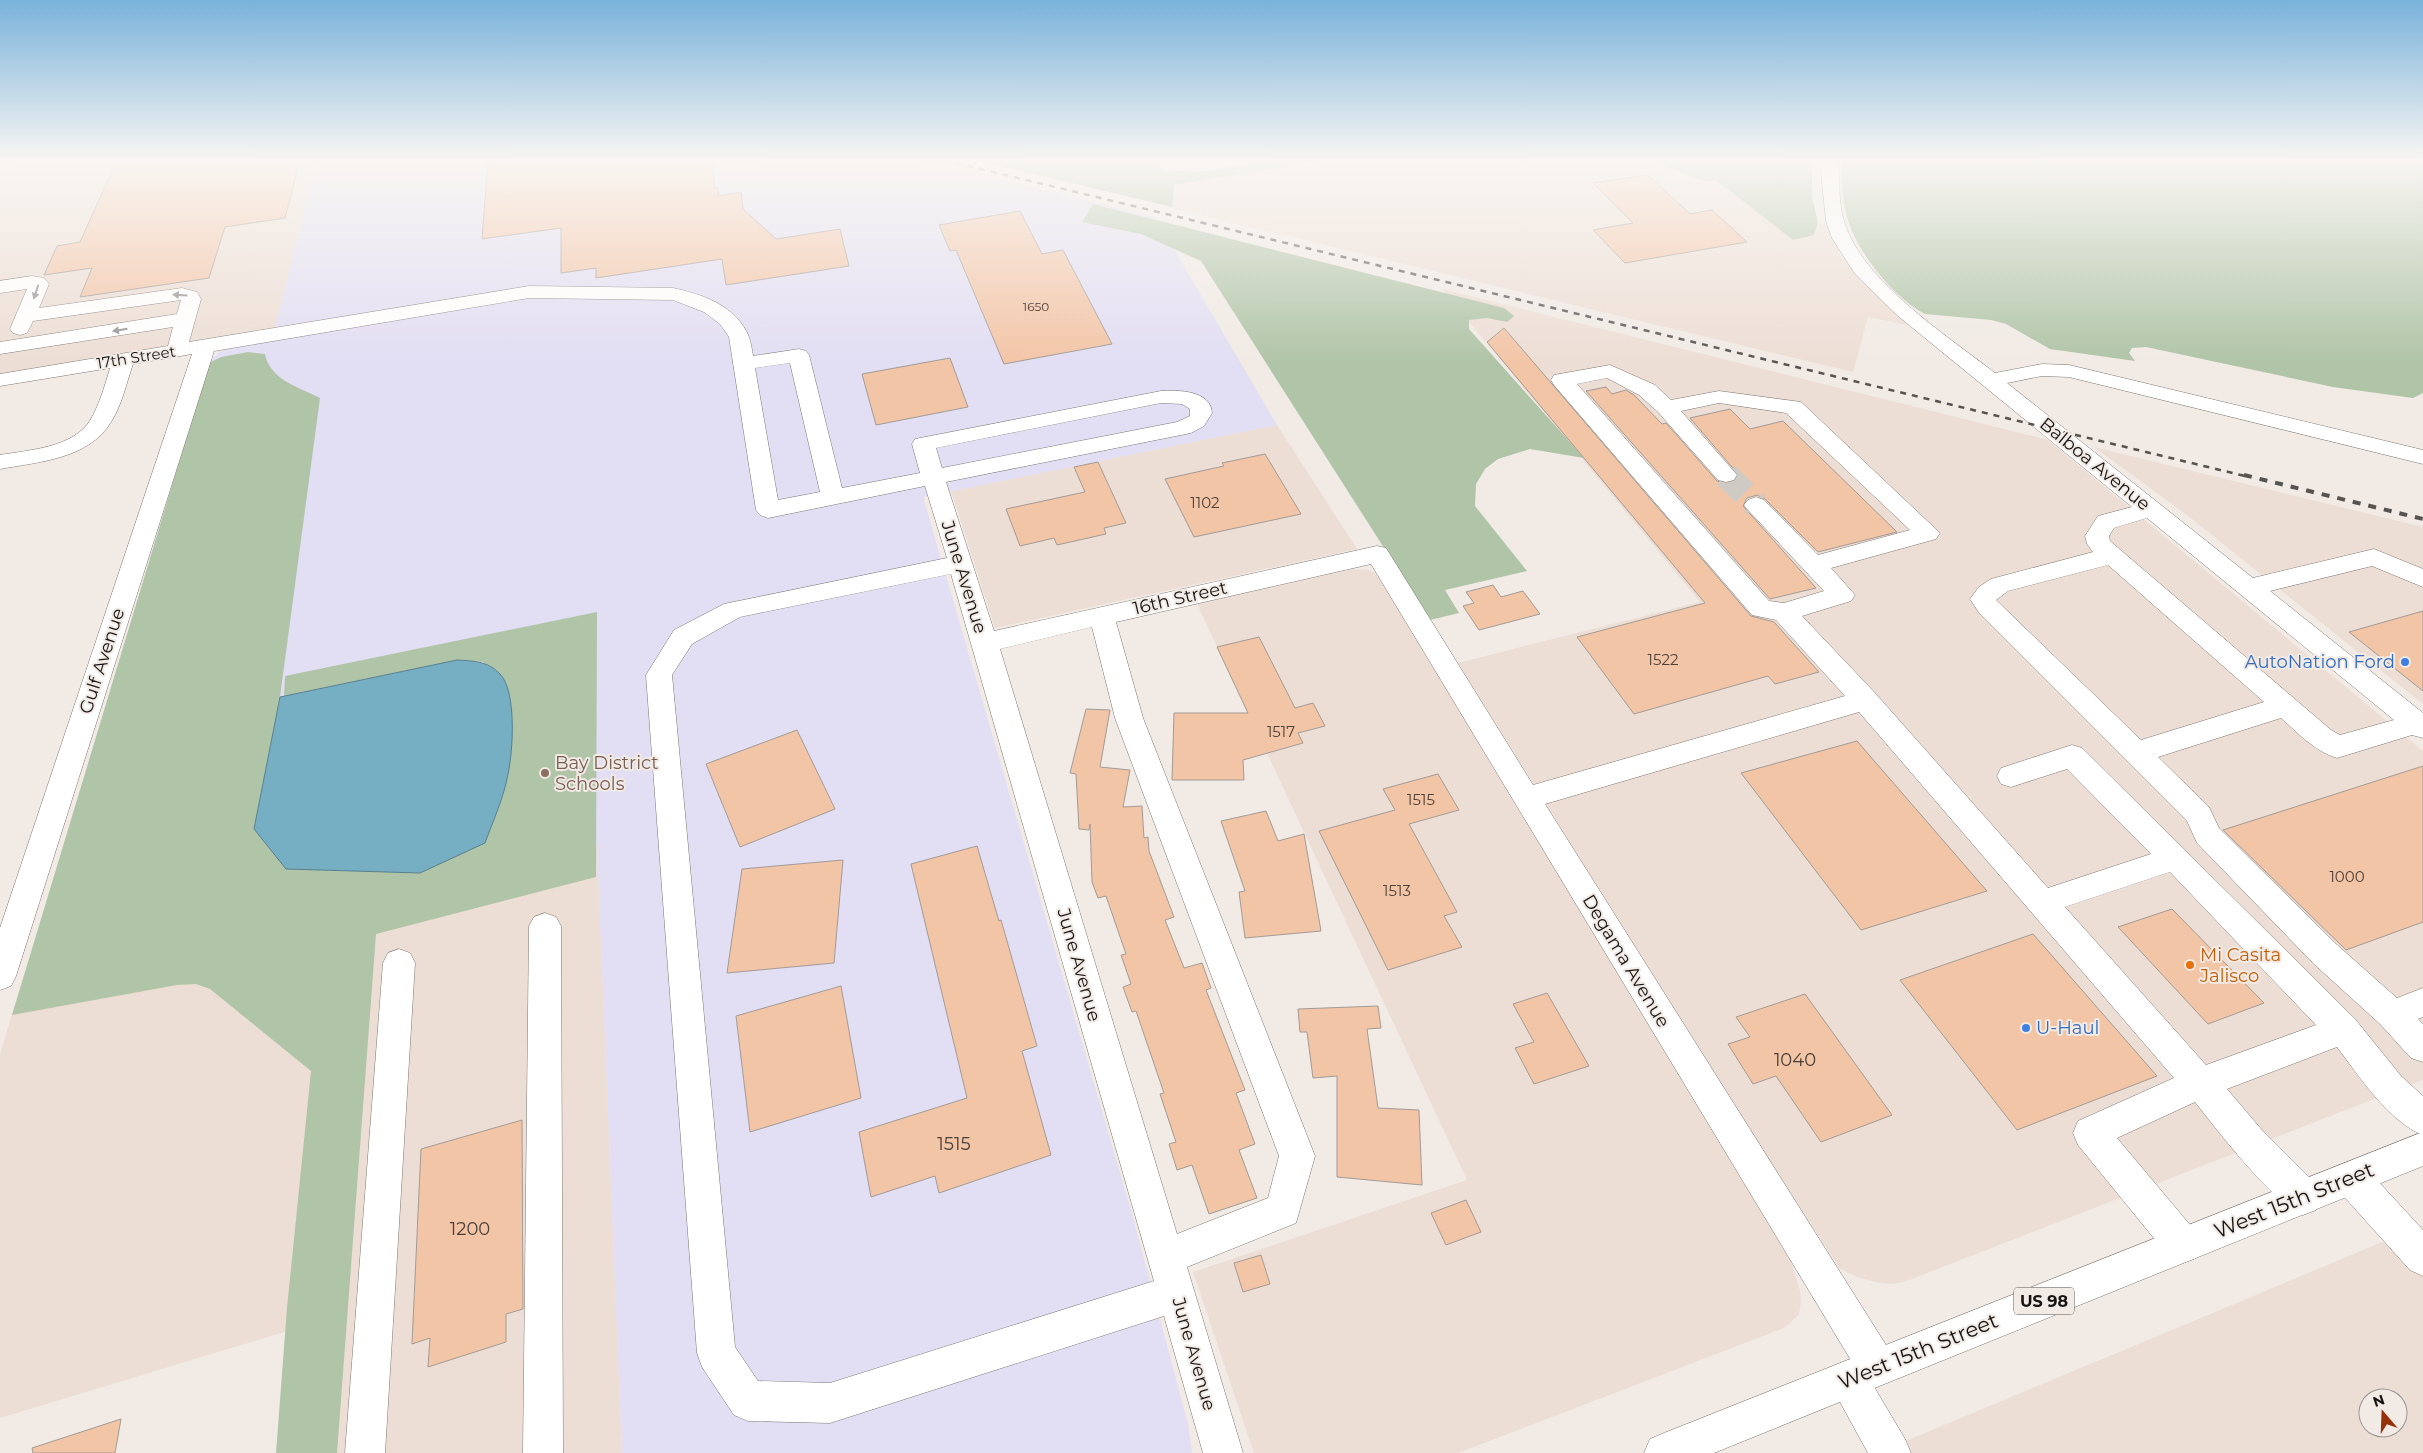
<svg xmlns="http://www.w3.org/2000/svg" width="2423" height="1453" font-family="Montserrat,sans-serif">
<rect width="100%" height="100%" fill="#f1eae5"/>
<path fill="#edded5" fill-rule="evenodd" d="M0,160H317L275,329L0,374Z
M1323,160H1707L1793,230L1826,223L1842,256L1859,278L1911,326L1868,317L1853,372L1171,208L1159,188Z
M1442,289L2048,440L2423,751V1080L1904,1282L1892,1284L1875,1282L1857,1277L1839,1268L1722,1086L1458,663L1700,602Z
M1277,425L1357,549L995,628L951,491Z
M2094,447L2423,527V704L2187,515Z
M1353,569L1369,570L1381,577L1791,1261L1800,1291L1801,1302L1799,1314L1788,1325L1781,1329L1458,1453H1254L1193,1272L1467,1180L1197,604Z
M597,845L622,1453H301L314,1323L0,1418V1054L20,988Z
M2423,1225V1453H1877L2184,1325ZM2368,1398H2398V1428H2368Z"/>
<path fill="#e2def4" d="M317,160H921L1155,217L1277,425L923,497L1134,1221L1188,1424L1192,1453H622L597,845L275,926L108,700L209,363L217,354L225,349L272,340Z"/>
<path fill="#b0c4a7" d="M975,160H1155L1162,170L1196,172L1276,160H1323L1174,185L1172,207Z
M1649,160H1812V197L1818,223L1814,235L1793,240L1716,180L1705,181Z
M1841,160H2423V393L2413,398L2333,387L2146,347L2132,348L2129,353L2135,361L2050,349L2006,324L1991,320L1925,314C1894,298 1856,251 1847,217C1842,199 1842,178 1841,160Z
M1093,204L1488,304L1504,308L1514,316L1507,322L1487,318L1469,320V329L1584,458L1530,449L1498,459L1485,469L1476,484L1475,506L1527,571L1445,590L1459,613L1430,620L1201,261L1141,234L1082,222Z
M248,352L265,354C270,380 299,387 320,398L280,697L254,829L500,674L483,662L457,660L284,696L285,676L597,612L596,877L376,934L337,1453H276L287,1308L311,1071L210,989L196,984L177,985L12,1015L209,363L221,357Z"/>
<path fill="#76aec4" stroke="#59808f" d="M457,660C473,661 488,661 500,674C517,692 513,751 508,774C504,797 493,821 485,843L420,873L286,869L254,829L280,697Z"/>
<path fill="#f3c5a7" stroke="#a29b96" d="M117,160H300L285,218L225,227L209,278L80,297L92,268L44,275L57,246L80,242Z
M488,160H712L715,188H718L719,196L741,192L743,209L776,239L840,229L849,266L726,285L722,259L596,278V268L561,273V228L482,239Z
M1648,175L1690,214L1712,210L1747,242L1625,263L1593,230L1633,223L1593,183Z
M1020,211L1042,254L1063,250L1112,344L1004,364L956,250L950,251L939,225Z
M1504,328L1751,616L1774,622L1819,672L1775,684L1768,676L1634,714L1577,637L1705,603L1487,342Z
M950,358L968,407L876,425L862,374Z
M1606,387L1612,394L1626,390L1634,395L1662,424L1666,423L1717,481L1726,484L1736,481L1738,474L1690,418L1730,409L1750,429L1783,421L1897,532L1818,552L1765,499L1757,495L1747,498L1743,506L1816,588L1770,599L1586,391Z
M1265,454L1301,514L1194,537L1165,479L1224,466L1222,463Z
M1098,462L1126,523L1104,528L1106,534L1057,545L1054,538L1020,546L1006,509L1085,492L1074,467Z
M1493,585L1501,597L1523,591L1540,614L1479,630L1463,606L1474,603L1466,592Z
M2423,611V691L2349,632Z
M1259,637L1295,708L1313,703L1325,726L1298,733L1303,743L1243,760L1244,780H1172L1174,713H1248L1217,647Z
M1086,709L1110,710L1100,767L1130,770L1123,807L1142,806L1144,838L1148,837L1149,851L1174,917L1165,920L1184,968L1202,963L1211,988L1206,990L1245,1090L1236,1093L1255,1144L1239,1150L1257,1198L1209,1214L1192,1165L1177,1170L1169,1144L1176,1142L1160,1094L1164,1093L1136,1011L1132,1012L1123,987L1131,984L1121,955L1126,954L1106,896L1098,898L1092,882L1090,824L1089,830L1079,829L1076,774L1070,773Z
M797,730L835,809L740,847L706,764Z
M1857,741L1987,891L1861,930L1741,773Z
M2423,766V922L2346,950L2223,830Z
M1438,774L1459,810L1409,824L1457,912L1444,916L1462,947L1388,970L1319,831L1395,810L1383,789Z
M1266,811L1278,841L1304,834L1321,931L1245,938L1239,892L1245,891L1221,821Z
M977,846L999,921L1001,920L1037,1046L1022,1051L1051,1155L939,1193L935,1176L871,1197L859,1132L967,1098L911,864Z
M843,860L834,963L727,973L742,869Z
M2172,909L2264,1003L2208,1024L2118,927Z
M2033,934L2157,1076L2017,1130L1900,980Z
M841,986L861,1098L750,1132L736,1016Z
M1547,993L1589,1066L1534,1084L1515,1048L1534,1042L1513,1004Z
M1805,994L1892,1115L1821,1142L1776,1076L1753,1084L1728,1044L1750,1037L1736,1017Z
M1378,1006L1381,1028L1367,1029L1378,1108L1419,1110L1422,1185L1337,1177V1076L1313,1078L1307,1032H1300L1298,1009Z
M522,1120L523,1309L506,1314V1342L428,1367L430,1338L412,1344L421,1149Z
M1466,1200L1481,1232L1446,1245L1431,1213Z
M1261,1255L1270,1284L1243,1292L1234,1263Z
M121,1419L115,1453H33L32,1448Z"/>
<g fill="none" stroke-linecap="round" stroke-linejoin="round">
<path stroke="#d0cac5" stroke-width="20" stroke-dasharray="20 10" stroke-linecap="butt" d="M1726,475L1728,477"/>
<path stroke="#d0cac5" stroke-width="26" stroke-dasharray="26 13" stroke-linecap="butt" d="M1726,475L1756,505"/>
<g stroke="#7e7772" stroke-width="1">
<path id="minor" d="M0,160H10L6,165L0,166Z
M1820,160H1838C1840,180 1838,201 1844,221C1862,281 1946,335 1995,373L2042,364L2069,365L2423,450V464L2069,377L2042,376L2007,383L2253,578L2374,549L2423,569V587L2372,566L2270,591L2423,713V738L2412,735L2337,758C2314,751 2298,733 2281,718L2158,757L2209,807L2219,828L2336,944L2397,998L2423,988V1017L2418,1019L2423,1024V1062L2411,1058L2380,1024L2314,964L2197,843L2187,821L1980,614L1970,599L1979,587L1991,579L2093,552L2087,544L2085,536L2098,516L2132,507L1898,316L1855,274L1832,238L1826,221ZM2147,518L2394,720L2340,735L2331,730L2110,541L2109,536L2114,528ZM2108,565L2264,702L2141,740L1996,600L2008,591Z
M32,276L44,278L49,284L39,308L182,288L197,292L201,299L189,342L529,286L673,288C702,294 737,306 749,337C751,343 752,350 753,356L799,349L806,351L809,355L842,488L920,473L912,444L915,439L1161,391C1177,390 1211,390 1212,413L1204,426L1191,433L946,482L994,631L1377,546L1386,548L1533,785L1845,696L1776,620L1752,615L1554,385L1551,380L1554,375L1610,365L1655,385L1671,400L1719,391L1801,402L1940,533L1936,539L1831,568L1855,595L1851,601L1802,616L1875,693L2048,888L2151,854L2067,769L2011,787L2001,784L1997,776L2001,768L2072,745L2082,748L2355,1019L2401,1076L2423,1096V1135C2389,1122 2359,1076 2337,1047L2227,1089L2261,1129L2316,1184L2321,1197L2316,1210L2303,1215C2272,1202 2218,1131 2195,1102L2117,1138L2196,1232L2201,1245L2196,1258L2183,1263L2170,1258L2078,1145L2073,1133L2078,1121L2174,1078L1859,712L1545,804L1891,1353L1896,1367L1891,1381L1877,1386L1873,1385L1905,1439L1911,1453H1868L1828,1380L1834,1366L1848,1360L1852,1362L1371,564L1116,622L1143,718L1315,1156L1296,1223L1187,1267L1243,1453H1203L1164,1316L830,1423L748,1421L734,1415L702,1367L697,1353L646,675L674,630L724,604L947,558L925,486L768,518L760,515L756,510L729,337L720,324L704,312L673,300L529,298L214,351L16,976L11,986L0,990V928L192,354L133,364C126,384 122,405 111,422C89,459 38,462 0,469V455C29,450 74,448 91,419C100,403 105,385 110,368L0,386V374L168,346L173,327L0,354V342L177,314L181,300L33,321L27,333L20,335L13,333L10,329L27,289L0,293V281ZM790,363L820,492L778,500L755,368ZM1607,378L1639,395L1658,412L1718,480L1726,482L1734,480L1737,475L1681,411L1719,403L1786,413L1910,530L1818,555L1764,500L1756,497L1748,500L1744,505L1748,510L1824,591L1784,603L1769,601L1577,384ZM1161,403L1182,404L1190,409V416L1177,422L942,468L936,448ZM951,574L1154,1281L830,1383L758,1381L735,1347L672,675L692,644L740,617ZM1092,627L1115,718L1279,1156L1268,1198L1177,1234L1000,649ZM2170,872L2316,1025L2206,1065L2065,907Z
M545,913L556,917L561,926L563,1453H523L529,926L534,917Z
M399,949L410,953L415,963L385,1453H345L383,963L388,953Z
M2351,1161L2364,1166L2423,1230V1276L2410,1270L2338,1190L2333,1178L2338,1166Z"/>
</g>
<g stroke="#7e7772" stroke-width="1">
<path id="highway" d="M2423,1132V1166L1714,1453H1644L1650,1439L1664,1433Z"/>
</g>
<use href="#minor" fill="#fff" fill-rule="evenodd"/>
<use href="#highway" fill="#fff" fill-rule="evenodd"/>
<path stroke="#575351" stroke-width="2.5" stroke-dasharray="6 6" stroke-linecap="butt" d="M944,160L2249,477"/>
<path stroke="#575351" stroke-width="4" stroke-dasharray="8 8" stroke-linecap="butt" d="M2244,475L2423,519"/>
</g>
<defs><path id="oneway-solid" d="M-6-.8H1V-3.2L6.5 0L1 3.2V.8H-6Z" transform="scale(1.25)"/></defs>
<g fill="#969594">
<use href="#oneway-solid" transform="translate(36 292) rotate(108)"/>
<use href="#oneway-solid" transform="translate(180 295) rotate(-176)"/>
<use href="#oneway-solid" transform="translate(120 330) rotate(171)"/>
</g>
<linearGradient id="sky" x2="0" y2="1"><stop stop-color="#7ab2da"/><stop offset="0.44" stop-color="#f9f6f3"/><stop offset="1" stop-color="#f9f6f3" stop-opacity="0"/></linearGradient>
<rect width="2423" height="363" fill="url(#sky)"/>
<g fill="#3f7fe0" stroke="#f1eae5" stroke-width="2">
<circle cx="2405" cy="662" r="5"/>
<circle cx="2026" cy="1028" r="5"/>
</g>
<circle fill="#8d6e63" stroke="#f1eae5" stroke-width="2" cx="545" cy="773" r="5"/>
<circle fill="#e8710a" stroke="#f1eae5" stroke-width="2" cx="2190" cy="965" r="5"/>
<g text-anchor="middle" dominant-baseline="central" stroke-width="4" stroke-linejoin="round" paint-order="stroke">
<g font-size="12" fill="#4d4037">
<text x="1036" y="306">1650</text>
</g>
<g font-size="15" fill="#161312" stroke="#f1eae5">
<text transform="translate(136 357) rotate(-9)">17th Street</text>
</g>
<g font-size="15" fill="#4d4037">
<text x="1205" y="502">1102</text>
<text x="1663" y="659">1522</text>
<text x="1281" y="731">1517</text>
<text x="1421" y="799">1515</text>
<text x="2347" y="876">1000</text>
<text x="1397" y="890">1513</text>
</g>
<rect fill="#f1eae5" stroke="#585451" stroke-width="1" x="2014" y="1287.5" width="60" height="27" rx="4"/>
<g font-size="16" font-weight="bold" fill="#161312">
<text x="2044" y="1301">US 98</text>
</g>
<g font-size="18" fill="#161312" stroke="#f1eae5">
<text transform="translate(2095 464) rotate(39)">Balboa Avenue</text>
<text transform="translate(964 577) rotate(73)">June Avenue</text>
<text transform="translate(1180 598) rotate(-13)">16th Street</text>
<text transform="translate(102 661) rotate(-72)">Gulf Avenue</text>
<text transform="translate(1626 961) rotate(59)">Degama Avenue</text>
<text transform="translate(1079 965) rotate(74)">June Avenue</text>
<text transform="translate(1194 1354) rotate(74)">June Avenue</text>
</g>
<g font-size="18" fill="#366cbe" stroke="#f1eae5" text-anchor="end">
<text x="2395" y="662">AutoNation Ford</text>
<text x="2036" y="1028" text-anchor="start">U-Haul</text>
</g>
<g font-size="18" fill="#785e54" stroke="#f1eae5" text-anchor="start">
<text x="555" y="763">Bay District<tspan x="555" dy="21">Schools</tspan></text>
</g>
<g font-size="18" fill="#c56008" stroke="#f1eae5" text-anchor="start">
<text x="2200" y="955">Mi Casita<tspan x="2200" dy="21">Jalisco</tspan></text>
</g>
<g font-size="18" fill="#4d4037">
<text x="1795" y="1060">1040</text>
<text x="954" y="1144">1515</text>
<text x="470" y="1229">1200</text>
</g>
<g font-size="21" fill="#161312" stroke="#f1eae5">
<text transform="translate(2294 1200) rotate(-22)">West 15th Street</text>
<text transform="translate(1918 1351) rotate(-22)">West 15th Street</text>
</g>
</g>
<g transform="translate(2383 1413) rotate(341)"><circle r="24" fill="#f1eae5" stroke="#999491"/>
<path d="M0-4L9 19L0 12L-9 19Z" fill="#963007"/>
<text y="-8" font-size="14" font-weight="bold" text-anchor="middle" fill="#161312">N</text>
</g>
</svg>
